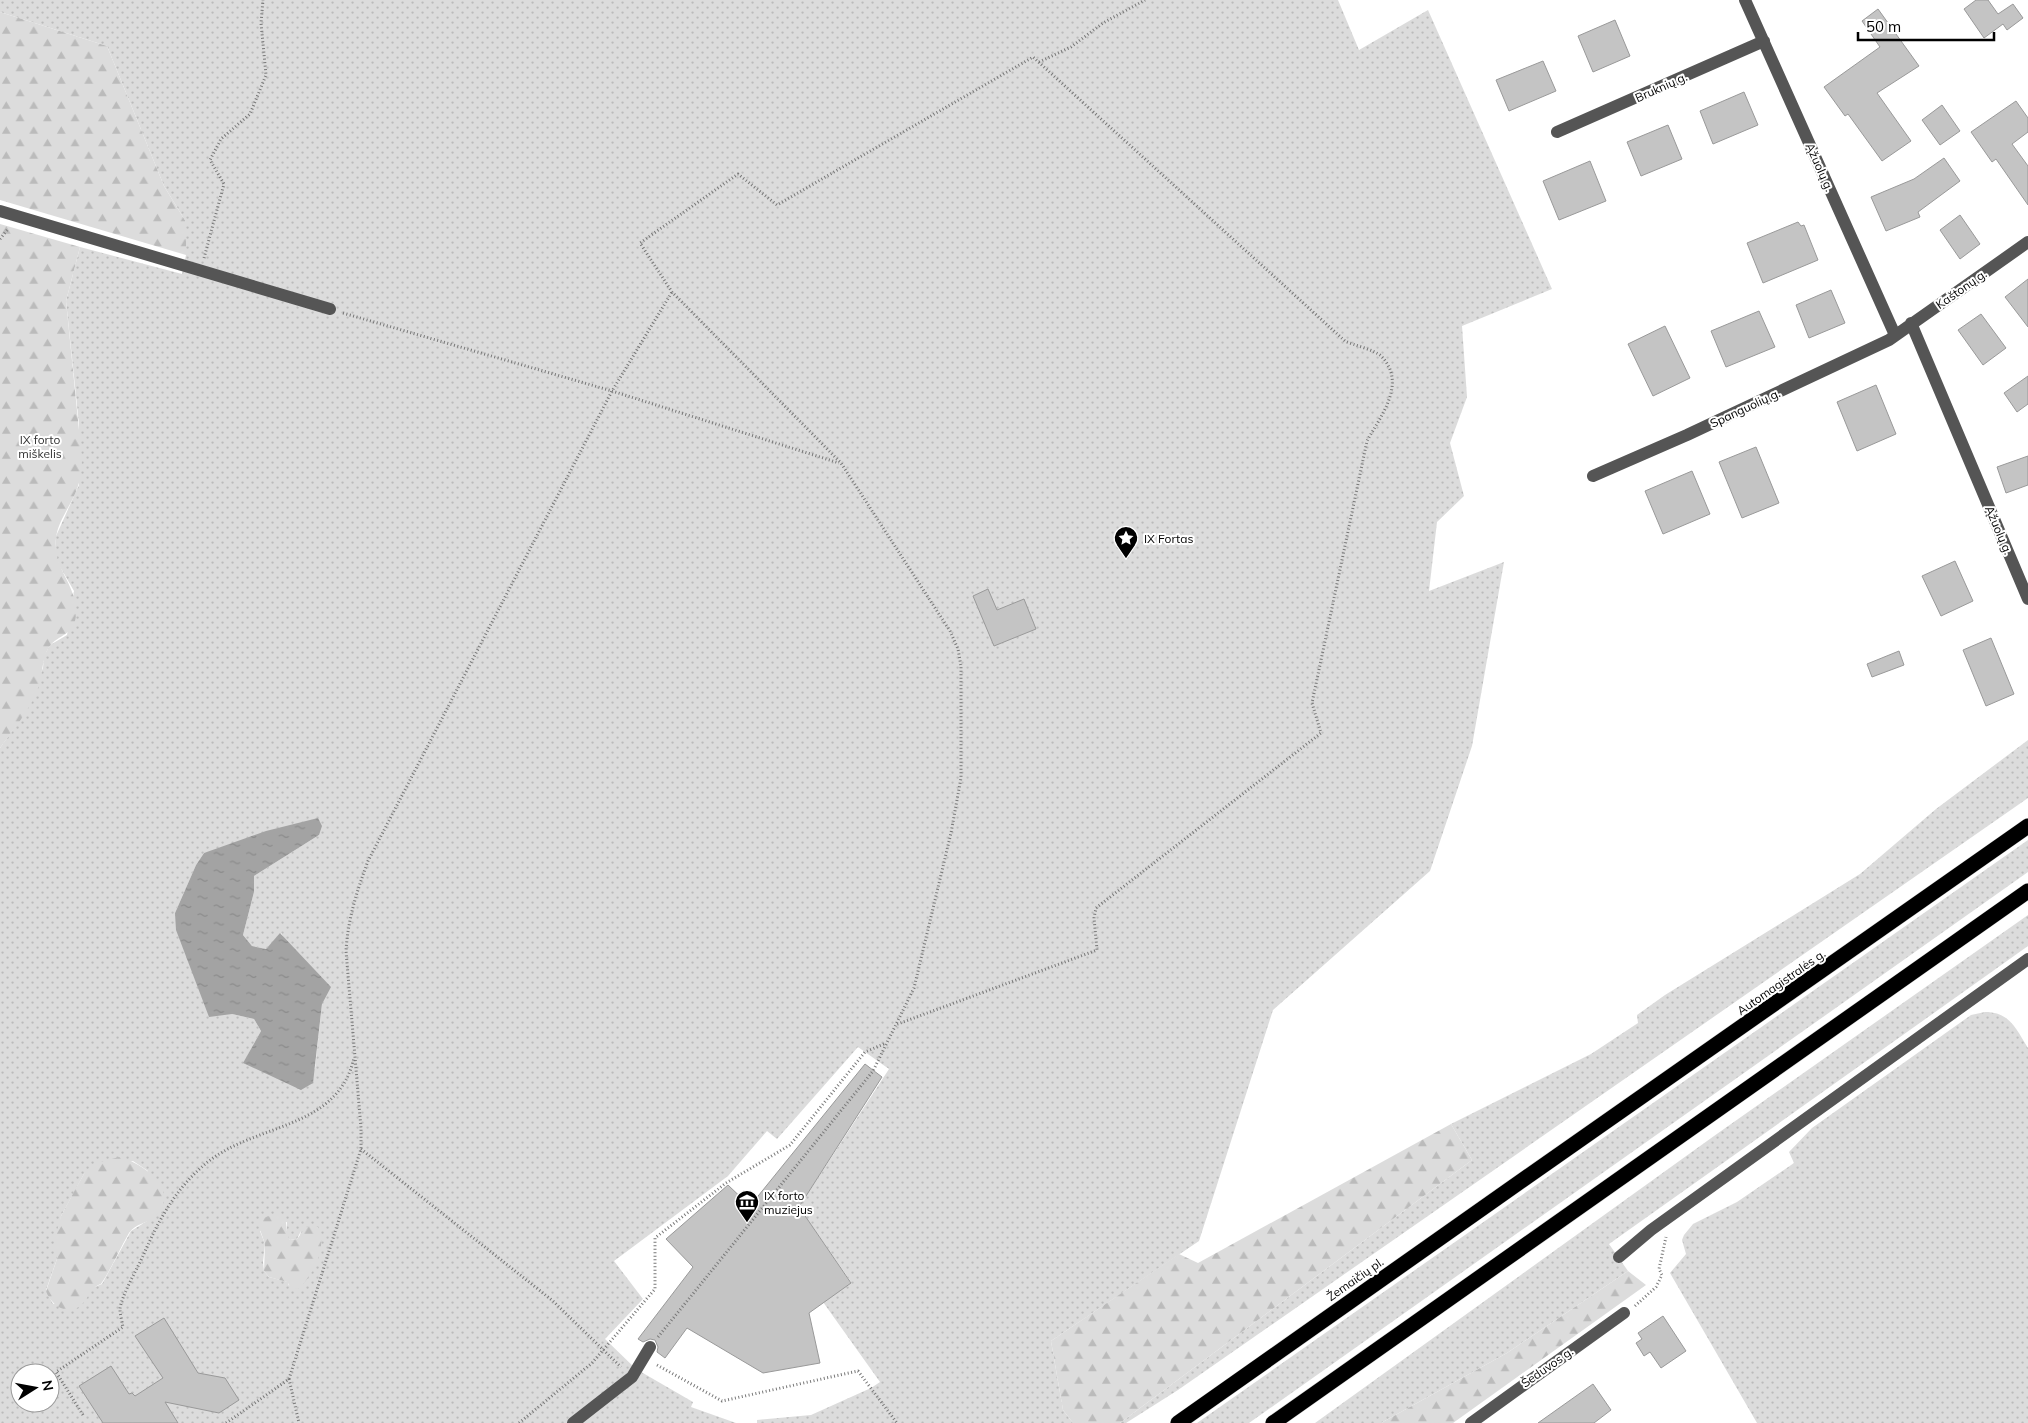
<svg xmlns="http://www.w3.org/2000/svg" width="2028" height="1423" font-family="Mulish,sans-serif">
<defs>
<pattern id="grass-dots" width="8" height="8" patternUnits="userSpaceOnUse" patternTransform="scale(1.25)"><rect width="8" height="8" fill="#dcdcdc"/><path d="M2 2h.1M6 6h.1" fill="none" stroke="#bbb" stroke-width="1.8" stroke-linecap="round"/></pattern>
<pattern id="forest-firs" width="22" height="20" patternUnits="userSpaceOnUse" patternTransform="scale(1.25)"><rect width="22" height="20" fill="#dcdcdc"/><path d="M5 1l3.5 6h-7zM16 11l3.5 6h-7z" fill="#bbb"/></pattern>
<pattern id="water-ripples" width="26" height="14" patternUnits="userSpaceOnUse" patternTransform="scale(1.25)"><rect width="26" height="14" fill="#a3a3a3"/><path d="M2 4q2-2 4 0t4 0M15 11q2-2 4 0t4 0" fill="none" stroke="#8b8b8b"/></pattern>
</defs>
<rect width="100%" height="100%" fill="#fff"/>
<path fill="url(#grass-dots)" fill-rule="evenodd" d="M0,0H1338L1359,50L1428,10L1552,289L1462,326L1467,397L1450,443L1464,496L1437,522L1429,591L1504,562L1472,746L1430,871L1273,1010L1199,1241L1051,1341L1063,1410L1073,1423H757V1420L811,1415L871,1388L880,1382L823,1302L851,1282L799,1207L889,1069L858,1047L777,1139L767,1131L728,1176L614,1261L643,1299L605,1339L636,1369L693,1402L691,1407L736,1423H0V748L19,721L43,668L44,656L50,645L67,635L74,591L59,565L55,551L56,536L79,485V424L66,301L80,247L182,274L186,255V222L164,186L107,46L0,12ZM319,835L254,876V892L243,935L252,946L266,949L281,933L322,1004L315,1069L244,1062L261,1031L254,1019L232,1014L175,913L196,865L204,853ZM133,1161L148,1171L147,1221L131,1231L102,1284L53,1304L46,1290L57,1259L61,1216L84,1174ZM287,1222V1237L290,1240L297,1239L301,1231L289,1286L288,1282L269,1277L264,1271L263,1262L265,1244L260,1231ZM20,1373H50V1403H20Z
M2028,740V798L1178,1390L1126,1423H1120L1472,1160L1451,1124L1591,1054L1638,1023L1637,1015L1665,995L1860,874L1936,809Z
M2028,840V872L1249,1423H1197Z
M2028,915V946L1609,1244L1628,1271L1507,1353L1381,1423H1315L1714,1136Z
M1985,1012C2010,1012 2016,1029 2028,1048V1423H1757L1670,1273L1686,1254L1682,1240L1684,1235L1693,1224L1737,1202L1794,1163L1789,1152L1812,1128L1971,1015Z"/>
<path fill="url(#forest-firs)" d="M0,12L107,46L164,186L186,222V255L0,200Z
M0,224L80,247L66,301L82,460C81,468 81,478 78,486C73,503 58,520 56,538C52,568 77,584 76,614C75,636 58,634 49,647C41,660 43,677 37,691C29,711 13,730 0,748Z
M1451,1124L1472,1160L1120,1423H1073L1063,1410L1051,1341L1179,1254L1198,1263Z
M119,1157C143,1163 182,1190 155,1216C147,1224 136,1223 129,1233C119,1250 112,1268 101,1284C89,1288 89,1299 80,1306C66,1317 50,1303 46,1291L57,1259L54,1242L61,1216L76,1188L84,1174L97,1163Z
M276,1214C292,1219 283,1229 290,1240L297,1239C305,1230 304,1223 318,1227C328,1246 313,1276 298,1289L292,1288L287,1282L269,1277L264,1271L265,1244L258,1224L260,1219Z
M1628,1271L1646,1285L1453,1423H1381L1507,1353Z"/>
<path fill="url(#water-ripples)" d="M318,818L322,826L319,835L254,876V892L243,935L252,946L266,949L280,933L331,987L322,1004L313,1083L301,1090L243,1063L261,1031L254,1019L232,1014L209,1017L176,930L175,913L196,865L204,853L266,831Z"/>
<path fill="#c4c4c4" stroke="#999" d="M1976,0H1988L1998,14L2013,4L2023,18L2007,30L2003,24L1984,38L1964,9Z
M1878,9L1919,66L1877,93L1911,141L1882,161L1848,114L1845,116L1824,87L1880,47L1862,21Z
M1615,20L1630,56L1593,72L1578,36Z
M1543,61L1556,91L1509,111L1496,80Z
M1744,92L1758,125L1713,144L1700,111Z
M2016,101L2028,118V132L2012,144L2028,166V205L1996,159L1992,162L1971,132Z
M1942,105L1960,131L1940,145L1922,120Z
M1668,125L1682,159L1641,176L1627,142Z
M1944,158L1960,181L1918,212L1920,217L1886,231L1871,197L1914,179Z
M1590,161L1606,201L1559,220L1543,181Z
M1960,215L1980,244L1960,259L1940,230Z
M1798,222L1801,226L1804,225L1818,260L1763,283L1747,243Z
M2028,279V327L2005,297Z
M1831,290L1845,323L1809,338L1796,305Z
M1759,311L1775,347L1726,367L1711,331Z
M1981,314L2006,348L1983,365L1958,330Z
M1665,326L1690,378L1653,396L1628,344Z
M2028,376V404L2017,412L2004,393Z
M1876,385L1896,434L1857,451L1837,402Z
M1756,447L1779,503L1742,518L1719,462Z
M2028,456V485L2006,493L1997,467Z
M1692,471L1710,514L1663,534L1645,491Z
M1955,561L1973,601L1941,616L1922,576Z
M988,589L997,610L1024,599L1036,629L994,646L973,596Z
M1991,638L2014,694L1986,706L1963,650Z
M1899,651L1904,665L1872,677L1867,664Z
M865,1064L882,1077L799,1207L851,1283L809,1313L820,1363L763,1373L687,1328L665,1358L657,1352L658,1347L655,1340L650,1339L643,1342L638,1339L693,1267L666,1239L728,1185L750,1206Z
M1663,1316L1686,1351L1661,1368L1650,1352L1644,1356L1636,1343L1642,1339L1638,1333Z
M164,1318L198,1373L225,1378L239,1400L219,1413L165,1402L178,1423H103L79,1386L111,1366L129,1394L132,1393L135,1396L163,1378L135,1336Z
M1593,1384L1611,1410L1594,1423H1538Z"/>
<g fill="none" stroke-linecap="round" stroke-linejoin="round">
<g stroke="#dbdbdb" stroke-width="16">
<path id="highway" d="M1178,1423C1460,1222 1745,1026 2028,826
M1273,1423L2028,891"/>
</g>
<path stroke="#777" stroke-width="3" stroke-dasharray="1 2.5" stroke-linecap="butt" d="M1039,62L1071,47L1103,23L1145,0
M0,239L8,229
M204,258L224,184L210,160L221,139L250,114L266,75L261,23L263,0
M343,313L612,391L839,463
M361,1149L553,1301L621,1367
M1635,1306L1656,1287L1662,1275L1659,1269L1666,1237
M658,1337L873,1071L914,988L951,833L961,778V666L958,649L950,631L841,463L672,292L640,243L738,174L777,205L1033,57L1345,341C1353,345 1375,350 1381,356C1408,383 1380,417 1367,441L1312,703L1321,733L1096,908L1094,918L1097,950L895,1025
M657,1365L722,1401L858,1371L897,1423
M289,1379L299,1423
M83,1415L56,1372L123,1327C122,1322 120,1314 120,1309C121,1297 137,1269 143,1256C159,1219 177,1186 209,1161C258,1123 338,1129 354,1058
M226,1423L289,1379L361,1149V1128L346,951C348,918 357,891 368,861L612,391L672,292
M519,1423L592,1363L655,1289V1238L726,1183L790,1145L865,1052L886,1043"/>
<path stroke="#555" stroke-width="12" d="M1745,0L1895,335
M1557,132L1764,41
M0,211L330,309
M1911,323L2028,599
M1593,476L1687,435L1889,340L2028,242
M1619,1257L1651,1230L2028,959
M573,1423L632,1377L650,1347
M1471,1423L1624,1313"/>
<use href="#highway" stroke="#000" stroke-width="15"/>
</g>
<defs>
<g id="sight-pin" transform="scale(1.25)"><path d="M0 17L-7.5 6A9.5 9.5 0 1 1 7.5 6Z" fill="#000" stroke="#fff"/><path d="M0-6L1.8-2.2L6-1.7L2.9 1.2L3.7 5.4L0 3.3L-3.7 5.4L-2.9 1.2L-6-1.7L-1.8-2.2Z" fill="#fff"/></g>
<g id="museum-pin" transform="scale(1.25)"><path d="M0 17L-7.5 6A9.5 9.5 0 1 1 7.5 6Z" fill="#000" stroke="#fff"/><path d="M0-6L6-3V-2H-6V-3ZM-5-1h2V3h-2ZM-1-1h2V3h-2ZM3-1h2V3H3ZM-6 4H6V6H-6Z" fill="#fff"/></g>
</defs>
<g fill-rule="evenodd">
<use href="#sight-pin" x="1126" y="538"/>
<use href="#museum-pin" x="747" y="1202"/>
</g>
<g text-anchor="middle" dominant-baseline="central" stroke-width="4" stroke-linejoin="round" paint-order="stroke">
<g font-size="12" fill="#000" stroke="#fff">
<text transform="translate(1661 87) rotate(-24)">Bruknių g.</text>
<text transform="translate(1820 167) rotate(66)">Ąžuolų g.</text>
<text transform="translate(1961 289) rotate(-35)">Kaštonų g.</text>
<text transform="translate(1745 408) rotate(-25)">Spanguolių g.</text>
<text transform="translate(1999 530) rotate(67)">Ąžuolų g.</text>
<text transform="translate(1781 982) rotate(-35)">Automagistralės g.</text>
<text transform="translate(1355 1279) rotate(-35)">Žemaičių pl.</text>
<text transform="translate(1547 1367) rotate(-35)">Šeduvos g.</text>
</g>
<g font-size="12" fill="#333" stroke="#fff">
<text x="40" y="439">IX forto<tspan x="40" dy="14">miškelis</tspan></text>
</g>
<g font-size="12" fill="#000" stroke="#fff" text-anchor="start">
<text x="1144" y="538">IX Fortas</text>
<text x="764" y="1195">IX forto<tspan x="764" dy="14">muziejus</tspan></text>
</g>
</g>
<g transform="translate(35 1388) rotate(79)"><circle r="24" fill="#ffffff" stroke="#999999"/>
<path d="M0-4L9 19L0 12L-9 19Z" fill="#000000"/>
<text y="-8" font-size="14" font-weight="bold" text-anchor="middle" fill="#000000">N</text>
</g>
<path d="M1858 32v8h136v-8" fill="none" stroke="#000000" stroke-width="2.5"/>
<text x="1866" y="32" font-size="15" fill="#000000" stroke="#ffffff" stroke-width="4" paint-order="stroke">50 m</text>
</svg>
